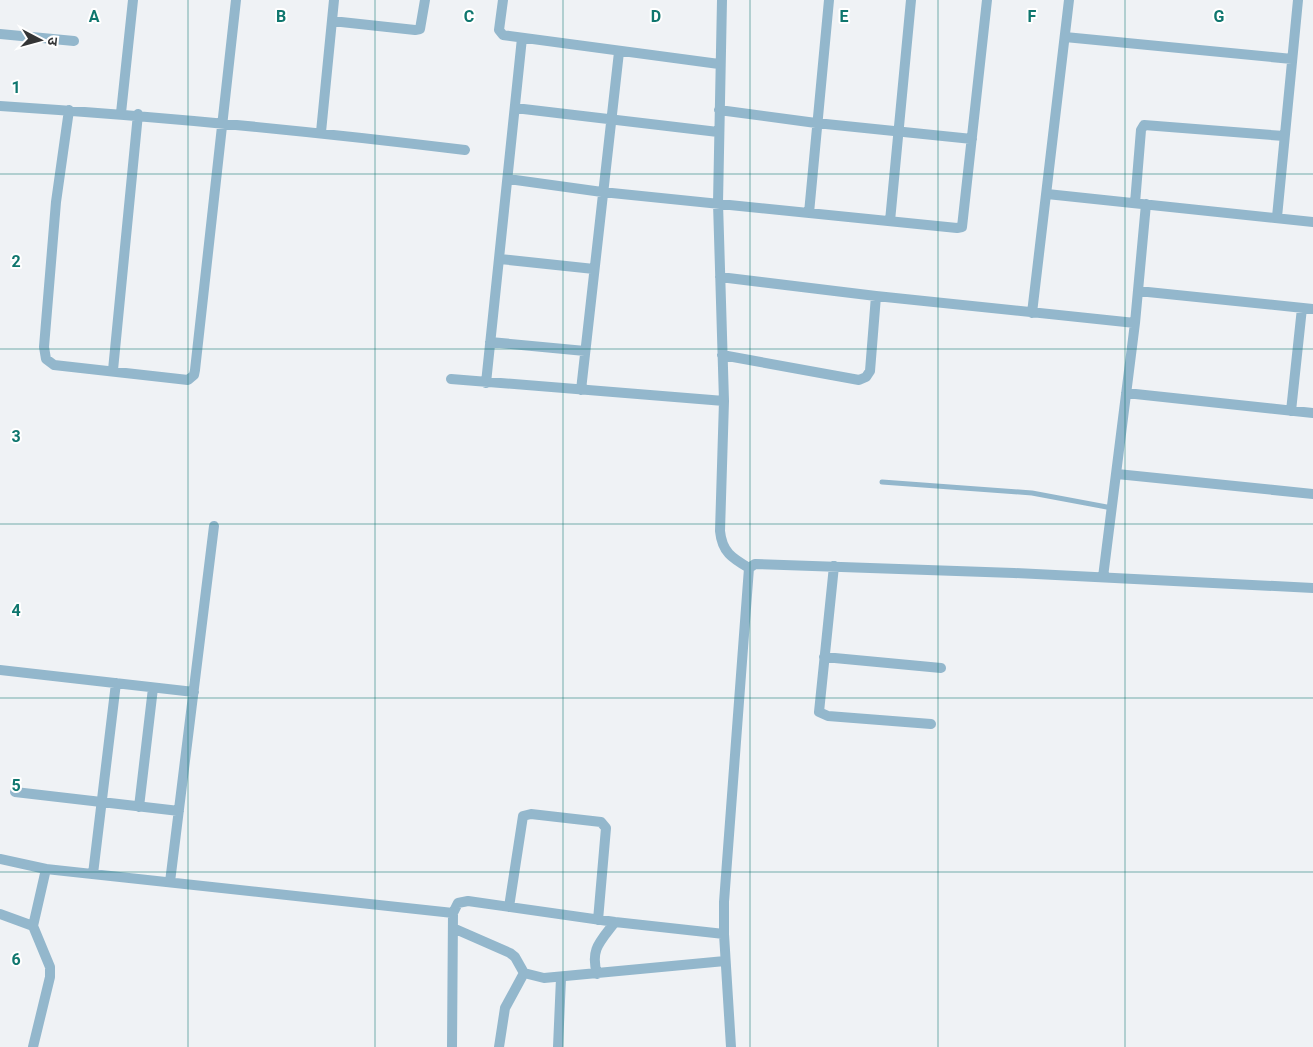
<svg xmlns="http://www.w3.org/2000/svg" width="1313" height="1047" font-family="Roboto,'Noto Sans Devanagari',sans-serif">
<rect width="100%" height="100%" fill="#eff2f5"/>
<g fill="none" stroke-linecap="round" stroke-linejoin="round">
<path stroke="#93b7cc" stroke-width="5" d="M882,482L1032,493L1112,508"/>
<path stroke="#93b7cc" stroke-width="10" d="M503,0L499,30L503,35L719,64
M722,0L718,203L724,401L720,531C722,552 732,558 749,568
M332,21L415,30L420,29L425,0
M0,34L74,41
M1065,37L1292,59
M0,106C156,116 310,131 465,150
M515,108L718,132
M69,110L56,202L44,347L46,359L54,365L188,380L194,375L195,370L236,0
M719,110L816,123L972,139
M121,113L133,0
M321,132L334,0
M508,179L602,192L957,228L962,227L987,0
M1047,194L1313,222
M1135,203L1141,130L1144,125L1284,136
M809,213L829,0
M1277,217L1298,0
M890,221L911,0
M500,259L594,269
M720,277L876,296L1135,323
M1138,291L1313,309
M1032,313L1069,0
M490,342L585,351
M722,355L859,380L866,377L870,371L876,296
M113,370L138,114
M451,379L724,401
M486,383L522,38
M581,390L619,52
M1126,393L1313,413
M1291,411L1302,308
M1117,474L1313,494
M834,566L819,712L828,716L931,724
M749,568L755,564L1014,573L1313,588
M1103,577L1135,323L1146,204
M824,657L941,668
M0,670L194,692
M15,792L179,811
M139,807L153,688
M0,859L46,869
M93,874L116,683
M170,882L214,526
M509,907L523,816L531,814L601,822L606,828L598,920
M0,914L33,926L46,869L453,913
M33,926L50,967V977L33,1047
M453,928L510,953L515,957L524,973L544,978L725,961
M597,974C590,949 600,942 615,922
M452,1047L453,913L458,903L468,901L615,922L724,934
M499,1047L505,1008L524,973
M558,1047L561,978
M731,1047L724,934V902L749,568"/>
</g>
<path fill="none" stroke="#0f766e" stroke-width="1" stroke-opacity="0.55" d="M188,0V1047M375,0V1047M563,0V1047M750,0V1047M938,0V1047M1125,0V1047M0,174H1313M0,349H1313M0,524H1313M0,698H1313M0,872H1313"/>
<g font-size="16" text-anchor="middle" font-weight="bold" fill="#0f766e" stroke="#fff" stroke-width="4" stroke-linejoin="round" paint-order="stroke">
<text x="94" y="22">A</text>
<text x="281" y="22">B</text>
<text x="469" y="22">C</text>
<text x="656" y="22">D</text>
<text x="844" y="22">E</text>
<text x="1032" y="22">F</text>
<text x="1219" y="22">G</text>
<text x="16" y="93">1</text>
<text x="16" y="267">2</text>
<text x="16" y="442">3</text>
<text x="16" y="616">4</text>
<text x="16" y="791">5</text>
<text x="16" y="965">6</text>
</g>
<g transform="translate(40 40) rotate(96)" stroke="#ffffff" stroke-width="4" paint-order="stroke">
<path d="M0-4L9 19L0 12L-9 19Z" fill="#343536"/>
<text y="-8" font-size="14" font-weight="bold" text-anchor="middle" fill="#343536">उ</text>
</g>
</svg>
